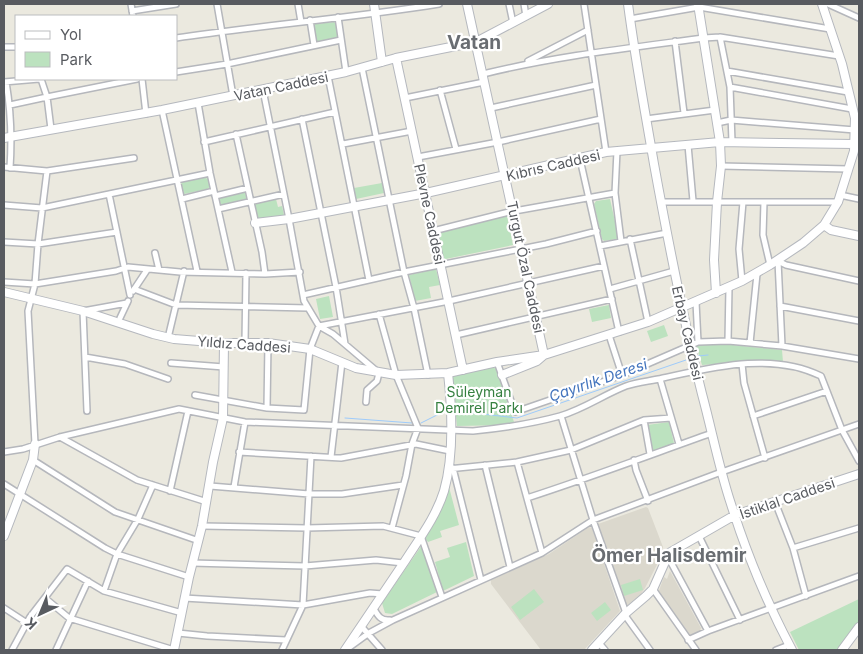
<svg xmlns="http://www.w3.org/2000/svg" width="863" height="654" font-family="Inter,sans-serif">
<rect width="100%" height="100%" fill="#ebe9df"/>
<path fill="#dbd8cd" d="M646,507L648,508L663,547L662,555L645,588L641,594L626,607L598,524Z
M589,527L592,528L620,611L584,650H541L491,584V580L549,554Z
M670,571L701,628L700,631L690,635L686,634L658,593L664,577L667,579Z"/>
<path fill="#bce2bf" d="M334,22L336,24L338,40L316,43L313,26L315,24Z
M204,177L208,179L210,187L207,189L184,194L181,182Z
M382,183L384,193L356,199L354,188Z
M245,192L247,201L223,207L221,206L219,198Z
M276,199L278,207L282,206L284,215L258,221L254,204Z
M610,199L618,235L617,239L604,241L602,239L594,204L596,201Z
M507,216L513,245L441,260L435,232Z
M436,269L440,285L429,287L431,298L415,301L409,275Z
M329,296L333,317L320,319L316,299Z
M609,305L611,318L592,322L589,309Z
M664,325L668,336L651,342L647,331Z
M723,344L782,350L783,362L764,361L702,365L696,345Z
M493,367L496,369L515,425L457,426L452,378L454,375Z
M669,422L674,443L653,451L647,425Z
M449,487L459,525L440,531L442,537L428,542L425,538Z
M466,542L474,576L443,591L435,562L450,557L447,548Z
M422,545L437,592L392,614L385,613L382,603Z
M640,579L643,590L624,596L621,585Z
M534,589L544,602L520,620L511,607Z
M859,599V623L854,626L838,650H799L790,632Z
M605,602L611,610L597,621L591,613Z"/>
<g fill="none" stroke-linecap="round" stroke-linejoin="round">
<path stroke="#9ecbfb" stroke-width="1" d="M698,356L708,355
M456,413L465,412L517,418L686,360
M345,418L412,423
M421,423L445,411"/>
<g stroke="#b5b7bc" stroke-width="8">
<path id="street" d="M131,4L133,16
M217,4L233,96
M298,4L301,22
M509,4L513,23
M524,4L526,16
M584,4L606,152
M828,4L859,18
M132,11L176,4
M338,17L346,72
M630,19L699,7L830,29
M310,20L314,45
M720,37L730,87L732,142
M176,38C263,25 352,18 439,4
M675,41L684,113
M4,47H16
M528,61L588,30
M362,68L404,272L414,308L428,375
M727,71L848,92
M176,72L227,64L341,40
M483,74C556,56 629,48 704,38L720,37L839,56
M328,76L369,280
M142,79L146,114
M4,82L39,79
M6,82C11,111 12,138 10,168
M730,87L852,109
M263,90L289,219L304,301L319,326L333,334L379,373L377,381L367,390L366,402
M440,90L456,149
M405,98L484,82
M198,103L210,173L232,272
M10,105L47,97L41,79
M491,108L596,85
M162,110L197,271
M302,119L336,287L345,344
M646,119L715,110
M717,123L731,120L855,130
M51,129L47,97L137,79
M236,134L262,252L265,274
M204,142L335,112
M343,144L412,131
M688,145L693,201
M617,151L615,193L621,241
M418,157L498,142L601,119
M580,159L619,332
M721,166L848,169
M4,167L47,171L134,158
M109,194L130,295
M840,195L859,199
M215,196L248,188
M182,199L214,191
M661,202H838
M764,202L763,235L770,265
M4,205L42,208L210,173
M218,209L284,194
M433,231L509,212L615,193
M630,239L648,322
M4,242L38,244L117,232
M600,246L667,233
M155,253L159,270
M778,261L782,346
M778,261L786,265L859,281
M742,281L739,249L743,202
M4,282L35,284L116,271L128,267L180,272L265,274L300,272
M134,289L176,305L308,308
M610,289L674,271
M133,291L147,270
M303,295L404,272L546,244L597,231
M696,302L698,342
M780,306L859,321
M379,314L396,375L418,428L412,444L406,476L392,528
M120,318L128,301
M456,335L612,299
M609,335L622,375
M168,338L184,271
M728,341L729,287
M245,343L246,273
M750,343L757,274
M85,357L125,364L168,379
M497,362L515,412L622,375L698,342L728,341L782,346L859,359
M171,363L224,367
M742,364L744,383L765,458
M660,379L679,444
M195,395L267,408L304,410L310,349L319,326L449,301L604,266
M267,408L268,343
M87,411L83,311L127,303
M561,416L593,520L626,613
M753,416L827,391
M644,420L650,454
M60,437L137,480L207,502
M35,444L28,311L35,284L38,244L47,171
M4,452L23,449L60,437L179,409L245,422L473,431C503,428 531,424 560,416C584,409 603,395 626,386C638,382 651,381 663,378C714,367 772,352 821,376L842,430L859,461
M239,452L341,458L416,444L450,451
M331,457L342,362
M33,460L115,512L199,541
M634,460L636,470L648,501
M517,462L542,553
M485,465L510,567
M453,468L481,580
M448,469L517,462L571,450L644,420L671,418
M4,484L105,548L117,554L189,577
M210,486L309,494H342L403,485
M234,487L245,422
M170,491L188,411
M527,498C589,478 650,455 712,433
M775,502L793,548L806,596
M202,526L307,528L383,526L421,536L442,597
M699,536L740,620
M793,548L859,528
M668,557L708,631
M192,563L305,566L376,560L403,563
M653,589L696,650
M104,591L117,554L138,519L153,485
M45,598L69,618L174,650
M184,598L303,605L370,593L383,594
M4,608L27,623
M374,609C378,616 381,621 390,620
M624,614L650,650
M361,626L382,650
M178,633L207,636L286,640
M688,640L708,631L859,576
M599,643L605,650
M347,649L369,633L393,620L542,553L593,520L716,474L859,424
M12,650L30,617L67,569L104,591L182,613
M56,650L88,581
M282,650L303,605L311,456
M776,650L789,645"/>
</g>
<g stroke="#b5b8be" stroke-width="10">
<path id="secondary" d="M374,4L382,62
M467,4L544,355L537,361L502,375
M628,4C635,58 645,111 654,164C668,241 683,318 702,394C712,431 719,468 731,504C747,555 767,603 792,650
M698,4L720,142L721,166L717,202L714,260L716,293
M396,58L463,370
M4,138L162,110L346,72L396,58L476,42L548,4
M255,223L289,219L426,193L606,152L720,142L854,144
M824,225L831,230L859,236
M4,292L83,311L153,334L174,339L224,343H268L310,349L356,368L396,375L448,373L497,362L544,355L648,322L742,281L770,265L803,243L824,225L838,202L854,151L855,118L842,64L822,4
M4,536L33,460L35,444
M174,650L189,577L202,526L213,462L223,418L224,343
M345,650C365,620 385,591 405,561C419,539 436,517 444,491C454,456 452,409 448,373
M592,650L626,613L646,596L653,589L669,553L735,515L859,474
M842,650L859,627"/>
</g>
<use href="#street" stroke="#fff" stroke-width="5"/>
<use href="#secondary" stroke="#fff" stroke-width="8"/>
</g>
<g text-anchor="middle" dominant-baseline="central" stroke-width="4.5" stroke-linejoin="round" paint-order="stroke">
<g font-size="14" fill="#585b60" stroke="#fff">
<text transform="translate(281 86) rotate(-12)">Vatan Caddesi</text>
<text transform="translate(553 165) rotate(-13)">Kıbrıs Caddesi</text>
<text transform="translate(430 214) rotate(78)">Plevne Caddesi</text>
<text transform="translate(526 267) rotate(78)">Turgut Özal Caddesi</text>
<text transform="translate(688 333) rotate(77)">Erbay Caddesi</text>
<text transform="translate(244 344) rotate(4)">Yıldız Caddesi</text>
<text transform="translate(787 498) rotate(-19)">İstiklal Caddesi</text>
</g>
<g font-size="14" fill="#368040" stroke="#fff">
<text x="479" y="391">Süleyman<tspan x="479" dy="16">Demirel Parkı</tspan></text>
</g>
<g font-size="15" font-style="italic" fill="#4374bd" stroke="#fff">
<text transform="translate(598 380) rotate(-19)">Çayırlık Deresi</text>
</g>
<g font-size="19" font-weight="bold" fill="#696d72" stroke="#fff">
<text x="474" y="42">Vatan</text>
<text x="669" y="555">Ömer Halisdemir</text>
</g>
</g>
<rect width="863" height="654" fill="none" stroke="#585b60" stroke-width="10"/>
<rect x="15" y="15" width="162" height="65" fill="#ffffff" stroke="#bcbdbf"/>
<rect x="25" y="31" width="25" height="8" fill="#ffffff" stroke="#bcbdbf"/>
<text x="60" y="40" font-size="15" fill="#585b60">Yol</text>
<rect x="25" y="52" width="25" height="15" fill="#bce2bf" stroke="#bcbdbf"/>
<text x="60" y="65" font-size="15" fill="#585b60">Park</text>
<g transform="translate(40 614) rotate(224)" stroke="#ffffff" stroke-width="4" paint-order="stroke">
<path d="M0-4L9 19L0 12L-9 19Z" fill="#585b60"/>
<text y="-8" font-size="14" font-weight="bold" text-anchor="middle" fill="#585b60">K</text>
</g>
</svg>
